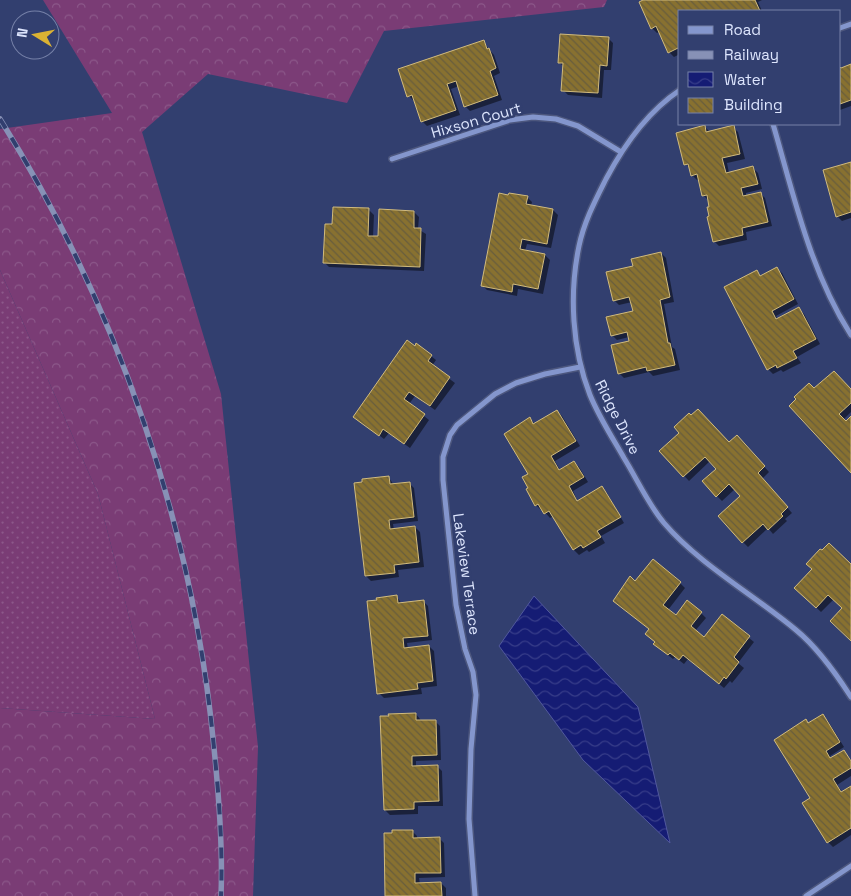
<svg xmlns="http://www.w3.org/2000/svg" width="851" height="896" font-family="'Space Grotesk',sans-serif">
<defs>
<pattern id="grass-dots" width="8" height="8" patternUnits="userSpaceOnUse" patternTransform="scale(1.25)"><rect width="8" height="8" fill="#7a3c75"/><path d="M2 2h.1M6 6h.1" fill="none" stroke="#8c588a" stroke-width="1.8" stroke-linecap="round"/></pattern>
<pattern id="forest-crowns" width="20" height="18" patternUnits="userSpaceOnUse" patternTransform="scale(1.25)"><rect width="20" height="18" fill="#7a3c75"/><path d="M2 6a3 3 0 1 1 6 0M12 15a3 3 0 1 1 6 0" fill="none" stroke="#8c588a"/></pattern>
<pattern id="water-waves" width="16" height="10" patternUnits="userSpaceOnUse" patternTransform="scale(1.25)"><rect width="16" height="10" fill="#151c74"/><path d="M0 5q4-4 8 0t8 0" fill="none" stroke="#373d89"/></pattern>
<pattern id="building-back-hatch" width="6" height="6" patternUnits="userSpaceOnUse" patternTransform="scale(1.25)"><rect width="6" height="6" fill="#887130"/><path d="M-1 5l2 2M0 0l6 6M5-1l2 2" fill="none" stroke="#685d3d"/></pattern>
</defs>
<rect width="100%" height="100%" fill="#323f6f"/>
<path fill="url(#grass-dots)" d="M0,270L98,494L155,719L0,708Z"/>
<path fill="url(#forest-crowns)" d="M43,0H607L604,7L384,31L347,103L208,74L142,132L221,394L258,747L253,896H0V708L155,719L98,494L0,270V129L112,113Z"/>
<path fill="url(#water-waves)" stroke="#51589d" d="M534,596L638,707L670,843L583,760L499,646Z"/>
<path fill="#0007" d="M646,0H762L758,2L762,11H680V54L674,57L669,52L660,32L657,33L652,28Z
M608,38L613,43L611,70H604L602,98L568,95L563,90L564,67L559,62Z
M483,42L494,55L500,73L494,76L502,100L470,111L465,106L459,86L451,89L460,115L427,126L422,121L415,101H414L409,96Z
M851,65V106L840,110V69Z
M704,126L710,132L733,127L738,132L745,159L727,163L729,173L753,168L758,173L762,189L746,193V196L760,193L765,198L772,226L746,232L747,240L719,246L714,241L709,201L704,196L700,179L697,180L692,175L690,169L686,164Z
M851,163V218L842,221L837,216Z
M527,197L532,202L531,206L553,210L558,215L551,248L527,244L525,251L545,255L550,260L543,294L518,289L517,296L487,290L482,285Z
M369,210L374,215L373,237L379,238L414,212L419,217L418,229L426,234L424,271L329,267L324,262L333,225Z
M661,253L666,258L674,302L664,304L672,347L675,349L680,370L653,376L649,372L624,378L619,373L630,342L629,337L617,340L612,335L634,312L632,302L619,305L614,300L634,267Z
M777,269L782,273L798,304L776,316L778,320L799,309L804,314L820,344L797,357L801,363L783,372L781,370L773,374L768,369L757,272L762,277Z
M431,356L436,360L432,366L455,383L435,410L415,396L409,404L429,420L410,448L389,433L384,439L355,417Z
M815,390L851,391V412L843,420L846,422L851,417V471Z
M557,411L562,416L580,446L555,461L560,470L574,462L579,467L588,482L573,491L578,502L602,488L607,493L624,523L601,536L605,543L589,552L587,550L579,555L574,550L554,516L550,518L542,509L541,510L536,505L530,488V419L535,424Z
M742,442L769,472L762,479L792,513L785,519L787,521L773,534L768,528L748,547L743,542L742,496L735,489L722,501L717,496V469L710,461L689,481L661,451Z
M389,478L394,485L409,483L414,488L418,521L393,524L394,530L415,527L420,532L424,567L398,570L399,577L371,581L366,576Z
M822,552L851,565V640L844,608L834,599L821,612L796,588L813,569Z
M636,583H680L685,588L668,610L676,616L701,613L706,618L695,631L704,639L722,616L754,642L738,663L744,668L732,683L730,681L724,688L688,659L684,664L675,657L673,659L659,648L650,630Z
M397,597L402,604L423,601L428,606L432,640L407,643L408,649L429,646L434,651L437,686L421,688L422,694L384,698L379,693Z
M416,714L420,719L421,721H435L440,726L441,760L416,761V767L437,766L442,771L443,806H418V814L390,815L385,810Z
M823,716L828,721L844,747L830,756L832,759L844,751L851,760V776L837,785L843,793L851,788V835L833,847L828,842L812,799L806,721L809,724Z
M412,831L417,836V839L439,838L444,843L445,877L419,878L420,884L441,883L446,888V896H387Z"/>
<path fill="url(#building-back-hatch)" stroke="#d1bb7e" d="M643,0H755L760,11H680V47L668,53L656,26L651,29L639,2Z
M560,34L609,37L607,66L600,65L598,93L561,91L563,63H558Z
M484,40L487,49L489,48L496,68L490,71L498,95L464,107L456,81L447,84L456,110L421,122L412,95L407,97L398,69Z
M851,64V100L840,104V67L841,68Z
M705,125L706,132L734,125L740,154L722,158L726,173L753,166L758,184L741,188L743,196L761,192L768,222L742,228L743,235L713,242L707,217L709,216L707,207H709L707,195L702,196L697,174L691,176L688,164L684,165L676,133Z
M851,162V212L836,217L823,170Z
M499,193L508,195L509,193L528,196L526,204L553,209L547,244L522,239L520,249L545,254L538,289L513,284L512,292L481,286Z
M333,207L369,208L368,236H378L379,209L414,211V228H421L420,267L323,263L325,224H332Z
M661,252L670,297L660,300L668,343H670L675,365L647,371L646,367L618,374L611,345L629,341L627,332L611,336L606,317L633,311L629,297L613,301L606,272L633,266L631,259Z
M777,267L794,299L772,311L776,319L799,307L816,339L793,351L797,358L777,368L776,365L767,370L724,287L757,270L760,276Z
M407,340L415,346L416,343L432,355L428,361L450,377L430,406L409,392L404,399L425,414L404,444L383,429L379,436L353,417Z
M834,371L851,389V403L839,414L846,421L851,416V473L789,406L796,399L794,397L809,383L814,388Z
M698,409L729,442L737,435L745,444L765,466L758,473L788,507L781,514L783,516L768,530L763,524L742,543L718,516L740,496L729,484L716,497L702,481L716,469L705,457L683,477L659,451L679,433L674,427L689,413L691,415Z
M557,410L576,441L551,456L559,470L574,461L584,477L569,486L577,501L602,486L621,517L597,531L601,537L583,548L581,545L573,550L549,511L544,514L538,504L535,506L526,489L528,488L522,477L528,474L504,434L530,417L533,424Z
M389,476L390,484L410,482L414,517L389,520L390,529L415,526L419,562L394,565L395,573L365,576L354,483L362,482V479Z
M829,543L851,564V641L830,621L842,608L828,595L816,608L794,588L812,569L806,564L820,549L822,550Z
M653,559L681,582L663,605L676,615L687,600L702,612L691,626L704,637L722,614L750,636L734,657L739,662L726,679L724,677L719,684L683,655L679,660L670,653L668,655L653,644L655,642L645,634L649,629L613,601L630,576L635,581Z
M397,595L398,603L424,600L428,636L403,638L404,648L429,645L433,681L417,683L418,689L377,694L367,601L377,600L376,598Z
M416,713V720H436L437,755L412,756V766L438,765L439,801L414,802V809L384,810L380,716H389L388,714Z
M823,714L840,742L826,751L830,758L844,750L851,761V768L833,779L841,792L851,786V828L827,843L802,803L810,798L774,740L806,719L808,723Z
M392,830H413V838L440,837L441,873H415V883L441,882L442,896H385L384,833H392Z"/>
<g fill="none" stroke-linecap="round" stroke-linejoin="round">
<g stroke="#4d577e" stroke-width="8">
<path id="minor" d="M840,28L851,24
M680,90C647,112 624,145 606,179C595,201 584,222 579,246C569,294 572,349 590,395C599,417 612,437 624,458C637,479 648,504 664,523C699,564 754,595 796,630C818,648 835,672 851,697
M773,124C794,196 810,271 851,335
M392,159L510,120L533,117L556,119L578,126L621,152
M475,896L469,819L471,749L476,695L473,672L465,649L456,605L443,480V457L450,435L457,425L495,394L516,383L545,374L580,367
M806,896L851,866"/>
</g>
<use href="#minor" stroke="#8496cd" stroke-width="5"/>
<g stroke="#8791b6" stroke-width="5.5">
<path id="rail" d="M0,119C118,308 193,526 214,748C219,797 223,847 221,896"/>
</g>
<use href="#rail" stroke="#323f6f" stroke-width="4" stroke-dasharray="11" stroke-linecap="butt"/>
</g>
<g text-anchor="middle" dominant-baseline="central" stroke-width="5" stroke-linejoin="round" paint-order="stroke">
<g font-size="15" fill="#dde5fd" stroke="#323f6f">
<text transform="translate(476 120) rotate(-16)">Hixson Court</text>
<text transform="translate(618 417) rotate(63)">Ridge Drive</text>
<text transform="translate(467 574) rotate(82)">Lakeview Terrace</text>
</g>
</g>
<rect x="678" y="10" width="162" height="115" fill="#323f6f" stroke="#7681a8"/>
<rect x="688" y="26" width="25" height="8" fill="#8496cd" stroke="#7681a8"/>
<text x="724" y="35" font-size="15" fill="#dde5fd">Road</text>
<rect x="688" y="51" width="25" height="8" fill="#8791b6" stroke="#7681a8"/>
<text x="724" y="60" font-size="15" fill="#dde5fd">Railway</text>
<rect x="688" y="72" width="25" height="15" fill="url(#water-waves)" stroke="#7681a8"/>
<text x="724" y="85" font-size="15" fill="#dde5fd">Water</text>
<rect x="688" y="98" width="25" height="15" fill="url(#building-back-hatch)" stroke="#7681a8"/>
<text x="724" y="110" font-size="15" fill="#dde5fd">Building</text>
<g transform="translate(35 35) rotate(280)"><circle r="24" fill="#323f6f" stroke="#7681a8"/>
<path d="M0-4L9 19L0 12L-9 19Z" fill="#dbb233"/>
<text y="-8" font-size="14" font-weight="bold" text-anchor="middle" fill="#dde5fd">N</text>
</g>
</svg>
